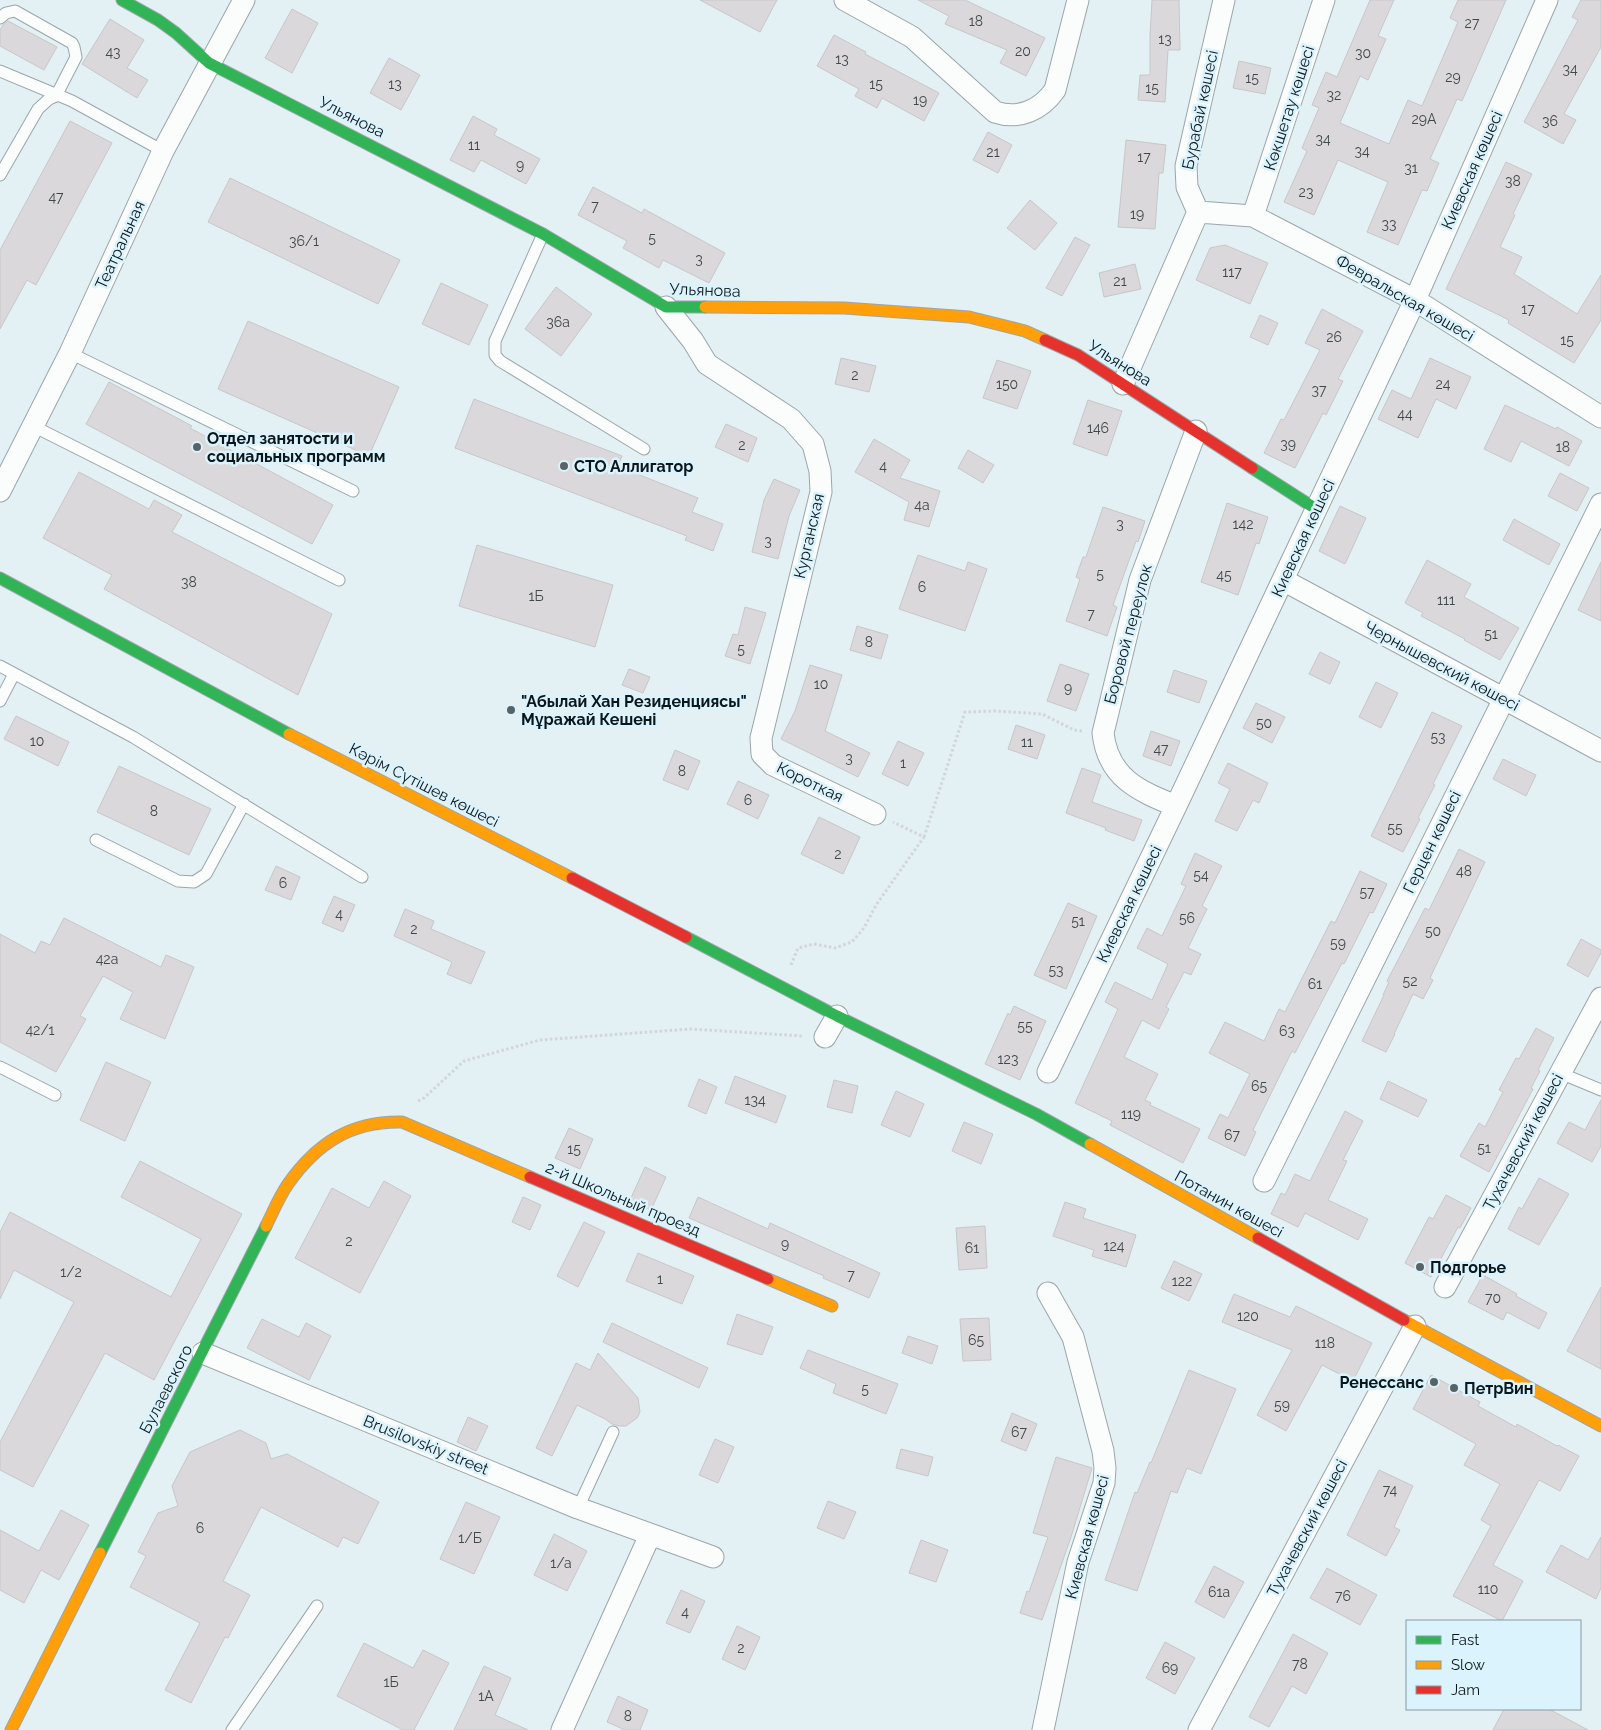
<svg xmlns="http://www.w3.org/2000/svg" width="1601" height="1730" font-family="Raleway,sans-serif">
<rect width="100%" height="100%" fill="#e3f0f4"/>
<path fill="#dad8db" stroke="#c7c7c9" d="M700,0H777L760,32Z
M918,0H965L1045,38L1026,76L1000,63L1007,50L945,24L949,16Z
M1152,0H1179L1180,50H1168L1165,102L1138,100L1140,75H1150V35Z
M1370,0H1394L1378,36L1386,39L1368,80L1360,76L1340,123L1389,144L1408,100L1422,106L1458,22L1450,18L1458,0H1506L1462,101L1457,99L1430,159L1439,163L1427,191L1422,190L1398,245L1367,232L1388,182L1338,160L1314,215L1284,202L1307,151L1302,148L1319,108L1312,105L1326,72L1337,77Z
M1581,0H1601V47L1564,114L1576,120L1563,144L1524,122L1578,20L1572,17Z
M292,9L318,23L292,73L265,58Z
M110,19L144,40L127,68L148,80L137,98L82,64Z
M8,21L57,47L44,70L0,46V30L3,25Z
M834,35L866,52L865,54L939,93L924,121L882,98L877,108L855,96L859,89L817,66Z
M389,58L420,75L401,110L370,93Z
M1239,61L1271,68L1265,94L1233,88Z
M473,116L497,129L494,135L540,159L526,184L481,160L474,172L450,160Z
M70,121L112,143L36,285L27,280L0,329V250Z
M988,132L1012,145L998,173L973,160Z
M1126,140L1166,145L1163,173H1159L1155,229L1118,227Z
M1506,162L1532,174L1513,214L1515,215L1500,247L1522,257L1514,274L1577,314L1601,275V320L1574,363L1508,323L1509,320L1446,289Z
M230,178L400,260L378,304L208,222Z
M593,187L642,213L644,209L725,253L709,283L663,260L659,268L623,248L627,241L578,215Z
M1030,200L1057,223L1035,250L1007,228Z
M1075,237L1090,245L1062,296L1046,288Z
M1225,245L1268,263L1250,304L1196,280L1210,248Z
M1135,264L1141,289L1104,297L1099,273Z
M441,283L488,305L469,345L422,324Z
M556,287L592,314L561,356L525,329Z
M1322,309L1363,331L1338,379L1343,381L1326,415L1323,413L1295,468L1264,453L1281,419L1284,420L1320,350L1305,343Z
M1260,315L1278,323L1268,345L1250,337Z
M248,321L399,387L369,456L218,389Z
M841,358L876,366L869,392L835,384Z
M1430,358L1471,377L1456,409L1436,399L1418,438L1378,419L1392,390L1411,399Z
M997,360L1031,371L1017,409L983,398Z
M109,382L192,426L190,428L333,505L312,544L86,424Z
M474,399L622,456L619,463L633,468L632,472L698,498L692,512L723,524L713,551L685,540L687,536L455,448Z
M1088,400L1122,411L1107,456L1073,444Z
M1505,405L1556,429L1557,427L1582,441L1569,466L1521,441L1511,462L1484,449Z
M726,424L757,438L748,462L715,447Z
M874,439L910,460L900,478L940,491L929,527L904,520L909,502L855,472Z
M968,450L994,465L983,483L958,468Z
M79,472L149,509L154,500L182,515L172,532L332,614L298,695L104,589L112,575L43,538Z
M1560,473L1589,488L1577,511L1548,496Z
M774,479L800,490L789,516L778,559L752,552L764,500Z
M1227,503L1268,517L1259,544L1256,543L1238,595L1201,582Z
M1340,506L1366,518L1345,564L1319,551Z
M1103,507L1145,521L1138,542L1136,541L1113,605L1117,607L1107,636L1066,621L1080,579L1076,577L1083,557H1086Z
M1514,519L1560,544L1549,565L1503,540Z
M477,545L613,585L595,647L459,606Z
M918,555L965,571L968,562L987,569L965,631L899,609Z
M1427,560L1471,584L1464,597L1519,628L1500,660L1464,640L1465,639L1421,616L1423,613L1405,603Z
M1601,562V621L1578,610Z
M745,607L766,613L750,664L725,656L733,634L738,635Z
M857,626L888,635L881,659L850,650Z
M1320,652L1340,662L1330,684L1309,674Z
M1060,664L1089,674L1076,711L1047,701Z
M810,665L842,675L825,731L870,753L858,777L781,739L795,711Z
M629,669L650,677L643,693L622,685Z
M1174,670L1207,681L1199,703L1167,692Z
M1376,682L1398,693L1381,728L1359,717Z
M1256,703L1285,717L1272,743L1243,728Z
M1432,712L1462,726L1433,784L1435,785L1418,818L1420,819L1403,852L1371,836Z
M16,716L69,742L58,766L4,739Z
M1016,725L1045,735L1037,759L1008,749Z
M1151,731L1180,741L1171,766L1143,756Z
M898,741L924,753L908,786L882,774Z
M675,750L700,761L688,790L663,780Z
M1503,759L1536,775L1526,796L1493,779Z
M1228,763L1268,783L1259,803L1253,800L1237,831L1215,821L1230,789L1218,783Z
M119,766L211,809L189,855L97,812Z
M1082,768L1101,775L1092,802L1142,820L1134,841L1105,830L1106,828L1066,813Z
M738,781L769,795L758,819L727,804Z
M819,817L860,837L843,874L801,854Z
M1459,849L1485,862L1430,978L1433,980L1423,999L1413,994L1394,1034H1395L1386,1052L1362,1041L1384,995H1383L1389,982L1387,981L1397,962L1425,908L1429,910Z
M1195,853L1222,866L1202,906L1207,909L1188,948L1201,954L1191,975L1184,972L1166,1007L1169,1009L1159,1029L1142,1020L1124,1057L1158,1074L1145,1100L1151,1103L1150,1105L1200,1129L1183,1163L1110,1125L1112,1121L1075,1103L1118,1009L1105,1002L1115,982L1152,1000L1168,964L1137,948L1147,928L1162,936L1186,886L1181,884Z
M276,866L300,877L291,900L265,890Z
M1360,871L1387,884L1373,913L1370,912L1344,964L1342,963L1295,1053L1292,1051L1253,1130L1256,1132L1245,1156L1208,1138L1220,1114L1228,1118L1250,1074L1209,1053L1225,1022L1264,1041L1279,1009L1285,1012L1331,921L1335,923Z
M334,896L355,905L343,932L322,923Z
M1068,903L1097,916L1066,989L1034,975Z
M405,909L434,921L431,929L485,952L471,984L447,974L452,962L394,936Z
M64,918L161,967L166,955L194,967L165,1039L120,1019L133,992L103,976L80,1016L86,1019L56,1072L0,1042V934L35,953L41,941L50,945Z
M1581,939L1601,950V953L1588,977L1567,965Z
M1014,1006L1046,1021L1020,1080L985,1064L1008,1013L1010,1015Z
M1536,1028L1554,1038L1538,1070L1540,1071L1531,1088L1533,1089L1489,1172L1460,1156L1479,1123L1485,1127L1503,1092L1499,1090L1516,1058L1519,1059Z
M106,1062L151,1082L125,1141L80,1120Z
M735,1076L786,1096L776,1123L725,1103Z
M699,1079L717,1087L706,1114L688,1106Z
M834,1080L858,1086L852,1113L827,1107Z
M1388,1081L1427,1100L1418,1117L1380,1099Z
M896,1091L924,1104L910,1137L881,1125Z
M1601,1100V1146L1592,1162L1557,1143L1569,1122L1585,1130Z
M1345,1111L1363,1121L1343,1160L1347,1161L1328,1200L1368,1219L1358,1240L1305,1213L1298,1227L1271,1214L1281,1193L1285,1195L1295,1174L1310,1181Z
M964,1122L993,1134L981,1164L952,1151Z
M569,1128L593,1139L580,1169L555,1158Z
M140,1161L242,1214L154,1380L105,1353L33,1487L0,1470V1442L74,1302L14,1270L0,1299V1232L10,1212L171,1297L201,1239L121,1197Z
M645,1167L666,1177L651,1210L630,1200Z
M1539,1178L1569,1194L1539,1245L1508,1229L1519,1207L1522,1209Z
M384,1181L411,1196L360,1293L295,1258L332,1188L369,1208Z
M1446,1195L1471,1208L1460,1228L1458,1227L1431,1277L1405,1263L1429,1217L1433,1219Z
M523,1197L541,1205L530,1230L512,1222Z
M698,1197L768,1229L770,1223L880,1273L869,1298L823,1278L824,1276L689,1218Z
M1065,1202L1086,1209L1083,1218L1136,1235L1126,1267L1092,1256L1094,1250L1053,1236Z
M584,1222L605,1232L578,1287L557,1276Z
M985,1226L987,1268L959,1270L956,1228Z
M638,1253L694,1276L682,1304L626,1281Z
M1174,1261L1202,1274L1189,1301L1161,1288Z
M1483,1275L1517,1294L1516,1296L1547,1313L1539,1329L1507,1312L1503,1320L1468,1302Z
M1601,1287V1369L1567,1351Z
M1234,1294L1290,1317L1296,1306L1372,1343L1353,1381L1322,1365L1286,1431L1257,1415L1292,1350L1222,1322Z
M737,1314L773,1327L762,1355L727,1344Z
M989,1318L991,1360L963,1361L960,1319Z
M262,1319L299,1337L306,1323L331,1336L309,1380L247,1348Z
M612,1323L708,1368L699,1388L603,1342Z
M908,1336L938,1346L932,1364L902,1353Z
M808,1350L898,1384L886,1414L833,1393L836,1384L800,1368Z
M598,1353L638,1398L640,1412L637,1418L626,1426H619L612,1424L605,1419L577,1405L552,1456L536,1448L576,1363L590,1370Z
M1189,1370L1236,1389L1201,1474L1187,1468L1177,1493L1171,1491L1137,1591L1105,1580L1135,1492L1137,1493L1150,1462L1151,1463Z
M1431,1375L1480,1402L1478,1406L1516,1427L1517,1424L1557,1446L1558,1445L1579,1456L1560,1491L1539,1480L1493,1565L1523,1581L1502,1621L1453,1596L1491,1526L1481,1520L1500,1484L1464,1465L1476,1444L1413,1409Z
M1012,1413L1037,1424L1026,1451L1001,1441Z
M468,1417L488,1426L476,1451L457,1442Z
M240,1430L266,1443L271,1459L287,1454L379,1502L358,1544L343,1537L338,1547L261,1507L223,1581L250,1595L228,1638L225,1637L191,1703L165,1690L200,1623L130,1587L146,1556L138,1552L158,1513L178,1506L172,1486L190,1452Z
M715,1439L734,1447L718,1483L699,1475Z
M901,1449L933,1457L928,1476L896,1468Z
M1056,1457L1092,1468L1071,1537L1042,1620L1020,1613L1027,1591L1029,1592L1048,1537L1033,1533Z
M1379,1470L1413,1486L1394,1527L1400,1530L1386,1556L1347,1535Z
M828,1501L856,1512L844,1539L817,1528Z
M466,1502L500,1517L474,1574L440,1559Z
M61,1510L89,1525L59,1580L41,1570L24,1603L0,1590V1530L39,1551Z
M554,1534L587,1551L567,1591L534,1575Z
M1601,1537V1588L1596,1599L1546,1572L1561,1545L1588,1560Z
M921,1540L948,1550L936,1582L909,1573Z
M1214,1566L1244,1582L1224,1618L1195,1602Z
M1327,1568L1377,1595L1360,1625L1310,1598Z
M681,1590L705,1601L690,1633L666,1623Z
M737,1626L760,1637L745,1670L722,1659Z
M1293,1634L1328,1653L1306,1694L1292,1686L1269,1727L1249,1717Z
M1165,1642L1195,1658L1175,1694L1146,1678Z
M364,1643L413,1668L423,1650L449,1663L414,1730H403L337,1696Z
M484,1666L511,1678L495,1715L528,1730H454Z
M618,1696L648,1710L640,1730H625L607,1722Z
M1504,1709H1549L1588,1730H1493Z"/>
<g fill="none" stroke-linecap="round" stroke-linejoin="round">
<g stroke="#9ba6aa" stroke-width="13">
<path id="lane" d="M0,18L6,13L15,11L72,43L74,47L76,57L56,96L49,99L38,109L0,175
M0,71L72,101L163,151
M543,234L495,341V355L500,361L644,449
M70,353L353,491
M33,426L339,580
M0,666L133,737L362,877
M0,701L14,674
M96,840L178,881L194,882L206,874L244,804
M0,1067L55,1095
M1560,1073L1601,1090
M578,1508L613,1432
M232,1730L317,1606"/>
</g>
<g stroke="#9ba6aa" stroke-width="23">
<path id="street" d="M845,0L912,37L995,112C1019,120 1041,110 1055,90L1078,0
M1198,212L1253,216L1415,300L1601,417
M1253,216L1324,0
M666,307L693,341L707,364L791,419L813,444L820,471L821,492L761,738L762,754L773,765L875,814
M1123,384L1198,212L1187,187L1186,166L1224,0
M0,491L70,353L163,151L244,0
M1283,580L1601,751
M1176,806C1139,791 1108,778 1103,733L1140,580L1196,431
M825,1037L837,1016
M1048,1072L1176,806L1415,300L1547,0
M1264,1181L1601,504
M1445,1287L1601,998
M203,1353L578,1508L713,1557
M562,1730L650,1535
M1043,1730L1078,1562L1104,1483L1105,1468L1103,1451L1073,1337L1048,1293
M1199,1730L1415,1326"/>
</g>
<g stroke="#9ba6aa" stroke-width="13">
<path id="fast" d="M122,0L158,20L176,33L209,63L543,234L666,307H705
M1252,468L1316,509
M0,578L289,734
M686,937L837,1016L1036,1114L1090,1144
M100,1553L266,1226"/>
</g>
<g stroke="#9ba6aa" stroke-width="13">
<path id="slow" d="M705,307L844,308L969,317L1025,331L1045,340
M289,734L572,878
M1090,1144L1258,1238
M266,1226C273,1212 279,1197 288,1184C317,1143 351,1121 402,1122L530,1177
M768,1279L832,1306
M1404,1320L1601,1426
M11,1730L100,1553"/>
</g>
<g stroke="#9ba6aa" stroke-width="13">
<path id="jam" d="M1045,340L1078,355L1252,468
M572,878L686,937
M530,1177L768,1279
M1258,1238L1404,1320"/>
</g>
<path stroke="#d2d6d8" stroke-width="3" stroke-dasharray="2.5 2.5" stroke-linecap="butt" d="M924,837L965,712L996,711L1042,714L1074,730L1082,731
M791,965L798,948L814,944L835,948L852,942L864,928L876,905L924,837L893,822
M418,1101L424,1098L464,1061L540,1040L690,1029L803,1036"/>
<use href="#lane" stroke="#fbfdfd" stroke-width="11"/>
<use href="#street" stroke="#fbfdfd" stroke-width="21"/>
<use href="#fast" stroke="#30b455" stroke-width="11"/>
<use href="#slow" stroke="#ff9f0a" stroke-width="11"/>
<use href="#jam" stroke="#e5322d" stroke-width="11"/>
</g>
<g fill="#576367" stroke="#dbf3fc" stroke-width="2">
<circle cx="197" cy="447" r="5"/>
<circle cx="564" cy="466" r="5"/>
<circle cx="511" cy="710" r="5"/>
<circle cx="1420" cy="1267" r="5"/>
<circle cx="1434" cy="1382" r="5"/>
<circle cx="1454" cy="1388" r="5"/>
</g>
<g text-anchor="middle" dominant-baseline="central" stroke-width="5" stroke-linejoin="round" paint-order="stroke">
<g font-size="14" fill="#40484c">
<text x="976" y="21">18</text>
<text x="1472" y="23">27</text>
<text x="1165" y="39">13</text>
<text x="1023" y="51">20</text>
<text x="113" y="52">43</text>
<text x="1363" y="53">30</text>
<text x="842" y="59">13</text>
<text x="1570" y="69">34</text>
<text x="1453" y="77">29</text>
<text x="1252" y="78">15</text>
<text x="395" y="84">13</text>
<text x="876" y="84">15</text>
<text x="1152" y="88">15</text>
<text x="1334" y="95">32</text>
<text x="920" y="100">19</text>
<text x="1424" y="119">29А</text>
<text x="1550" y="121">36</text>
<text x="1323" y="139">34</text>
<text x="474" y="145">11</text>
<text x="1362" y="151">34</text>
<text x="993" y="152">21</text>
<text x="1144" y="157">17</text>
<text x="520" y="165">9</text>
<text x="1411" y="168">31</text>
<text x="1513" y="181">38</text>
<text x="1306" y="192">23</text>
<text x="56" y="197">47</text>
<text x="595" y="206">7</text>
<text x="1137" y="214">19</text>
<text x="1389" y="224">33</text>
<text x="652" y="238">5</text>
<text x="304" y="241">36/1</text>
<text x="699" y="259">3</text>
<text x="1232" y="272">117</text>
<text x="1120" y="281">21</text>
<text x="1528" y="309">17</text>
<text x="558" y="322">36а</text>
<text x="1334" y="337">26</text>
<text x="1567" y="340">15</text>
<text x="855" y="375">2</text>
<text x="1007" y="384">150</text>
<text x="1443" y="384">24</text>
<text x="1319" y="390">37</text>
<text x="1405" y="414">44</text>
<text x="1098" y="428">146</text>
<text x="1288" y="444">39</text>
<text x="742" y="445">2</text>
<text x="1563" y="447">18</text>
<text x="883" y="466">4</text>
<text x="922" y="505">4а</text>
<text x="1120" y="524">3</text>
<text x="1243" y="524">142</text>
<text x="768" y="541">3</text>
<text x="1100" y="574">5</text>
<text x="1224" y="575">45</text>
<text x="189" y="582">38</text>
<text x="922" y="587">6</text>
<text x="536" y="596">1Б</text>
<text x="1446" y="600">111</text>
<text x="1091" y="614">7</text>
<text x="1491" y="634">51</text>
<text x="869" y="642">8</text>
<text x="741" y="649">5</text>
<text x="821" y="684">10</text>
<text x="1068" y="688">9</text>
<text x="1264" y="723">50</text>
<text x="1438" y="737">53</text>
<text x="37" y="741">10</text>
<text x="1027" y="742">11</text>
<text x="1161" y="749">47</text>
<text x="849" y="758">3</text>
<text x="903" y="763">1</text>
<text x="682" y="771">8</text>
<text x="748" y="800">6</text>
<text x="154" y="811">8</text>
<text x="1395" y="828">55</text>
<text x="838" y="854">2</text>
<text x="1464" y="871">48</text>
<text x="1201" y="875">54</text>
<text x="283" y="883">6</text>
<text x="1367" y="892">57</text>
<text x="339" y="914">4</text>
<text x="1187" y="918">56</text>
<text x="1078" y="921">51</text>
<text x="414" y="929">2</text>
<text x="1433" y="931">50</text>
<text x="1338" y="943">59</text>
<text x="107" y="959">42а</text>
<text x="1056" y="970">53</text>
<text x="1410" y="981">52</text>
<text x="1315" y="984">61</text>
<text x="1025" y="1026">55</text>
<text x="40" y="1030">42/1</text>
<text x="1287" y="1031">63</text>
<text x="1008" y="1059">123</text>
<text x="1259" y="1086">65</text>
<text x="755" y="1100">134</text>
<text x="1131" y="1114">119</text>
<text x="1232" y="1135">67</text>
<text x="1484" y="1148">51</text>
<text x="574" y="1149">15</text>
<text x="349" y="1241">2</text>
<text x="785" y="1244">9</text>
<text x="1114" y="1246">124</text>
<text x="972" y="1248">61</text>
<text x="71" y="1272">1/2</text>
<text x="851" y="1275">7</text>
<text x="660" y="1279">1</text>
<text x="1182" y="1281">122</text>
<text x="1493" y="1298">70</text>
<text x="1248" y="1316">120</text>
<text x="976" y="1340">65</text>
<text x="1325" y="1343">118</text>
<text x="865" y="1389">5</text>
<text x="1282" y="1405">59</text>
<text x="1019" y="1432">67</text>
<text x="1390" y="1490">74</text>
<text x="200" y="1528">6</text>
<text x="470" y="1538">1/Б</text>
<text x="561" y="1563">1/а</text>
<text x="1488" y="1589">110</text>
<text x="1219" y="1592">61а</text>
<text x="1343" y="1596">76</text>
<text x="685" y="1612">4</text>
<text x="741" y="1648">2</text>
<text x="1300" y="1664">78</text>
<text x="1170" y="1668">69</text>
<text x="391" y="1682">1Б</text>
<text x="486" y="1696">1А</text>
<text x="628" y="1716">8</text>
</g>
<g font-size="16" fill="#0c171b" stroke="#dbf3fc">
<text transform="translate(1289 108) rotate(-72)">Көкшетау көшесі</text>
<text transform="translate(1200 110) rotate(-78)">Бурабай көшесі</text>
<text transform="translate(352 117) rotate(27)">Ульянова</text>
<text transform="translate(1472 170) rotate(-66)">Киевская көшесі</text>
<text transform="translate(120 245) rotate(-65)">Театральная</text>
<text transform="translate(705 290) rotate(2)">Ульянова</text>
<text transform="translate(1405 298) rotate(30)">Февральская көшесі</text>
<text transform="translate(1120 363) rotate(32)">Ульянова</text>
<text transform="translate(809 536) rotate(-77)">Курганская</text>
<text transform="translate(1303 538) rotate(-65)">Киевская көшесі</text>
<text transform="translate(1128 634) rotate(-75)">Боровой переулок</text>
<text transform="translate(1442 666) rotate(28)">Чернышевский көшесі</text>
<text transform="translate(810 782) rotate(26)">Короткая</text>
<text transform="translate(424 785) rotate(27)">Кәрім Сүтішев көшесі</text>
<text transform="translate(1432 842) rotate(-64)">Герцен көшесі</text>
<text transform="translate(1129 904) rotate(-64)">Киевская көшесі</text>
<text transform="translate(1523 1142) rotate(-62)">Тухачевский көшесі</text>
<text transform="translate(623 1199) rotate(23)">2-й Школьный проезд</text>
<text transform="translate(1229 1204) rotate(29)">Потанин көшесі</text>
<text transform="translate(166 1389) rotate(-63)">Булаевского</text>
<text transform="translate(426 1445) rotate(22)">Brusilovskiy street</text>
<text transform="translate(1307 1528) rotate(-62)">Тухачевский көшесі</text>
<text transform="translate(1087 1537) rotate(-75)">Киевская көшесі</text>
</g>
<g font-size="16" font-weight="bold" fill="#0c171b" stroke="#dbf3fc" text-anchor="start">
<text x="207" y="438">Отдел занятости и<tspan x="207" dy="18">социальных программ</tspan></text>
<text x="574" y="466">СТО Аллигатор</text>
<text x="521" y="701">"Абылай Хан Резиденциясы"<tspan x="521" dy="18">Мұражай Кешені</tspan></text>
<text x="1430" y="1267">Подгорье</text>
<text x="1424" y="1382" text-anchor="end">Ренессанс</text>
<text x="1464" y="1388">ПетрВин</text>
</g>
</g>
<rect x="1406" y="1620" width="175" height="90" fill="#dbf3fc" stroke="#889ba2"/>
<rect x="1416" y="1636" width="25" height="8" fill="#30b455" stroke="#889ba2"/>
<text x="1451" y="1645" font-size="15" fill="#0c171b">Fast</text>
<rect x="1416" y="1661" width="25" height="8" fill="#ff9f0a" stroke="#889ba2"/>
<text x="1451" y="1670" font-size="15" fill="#0c171b">Slow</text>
<rect x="1416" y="1686" width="25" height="8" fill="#e5322d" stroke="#889ba2"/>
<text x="1451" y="1695" font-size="15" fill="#0c171b">Jam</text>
</svg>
